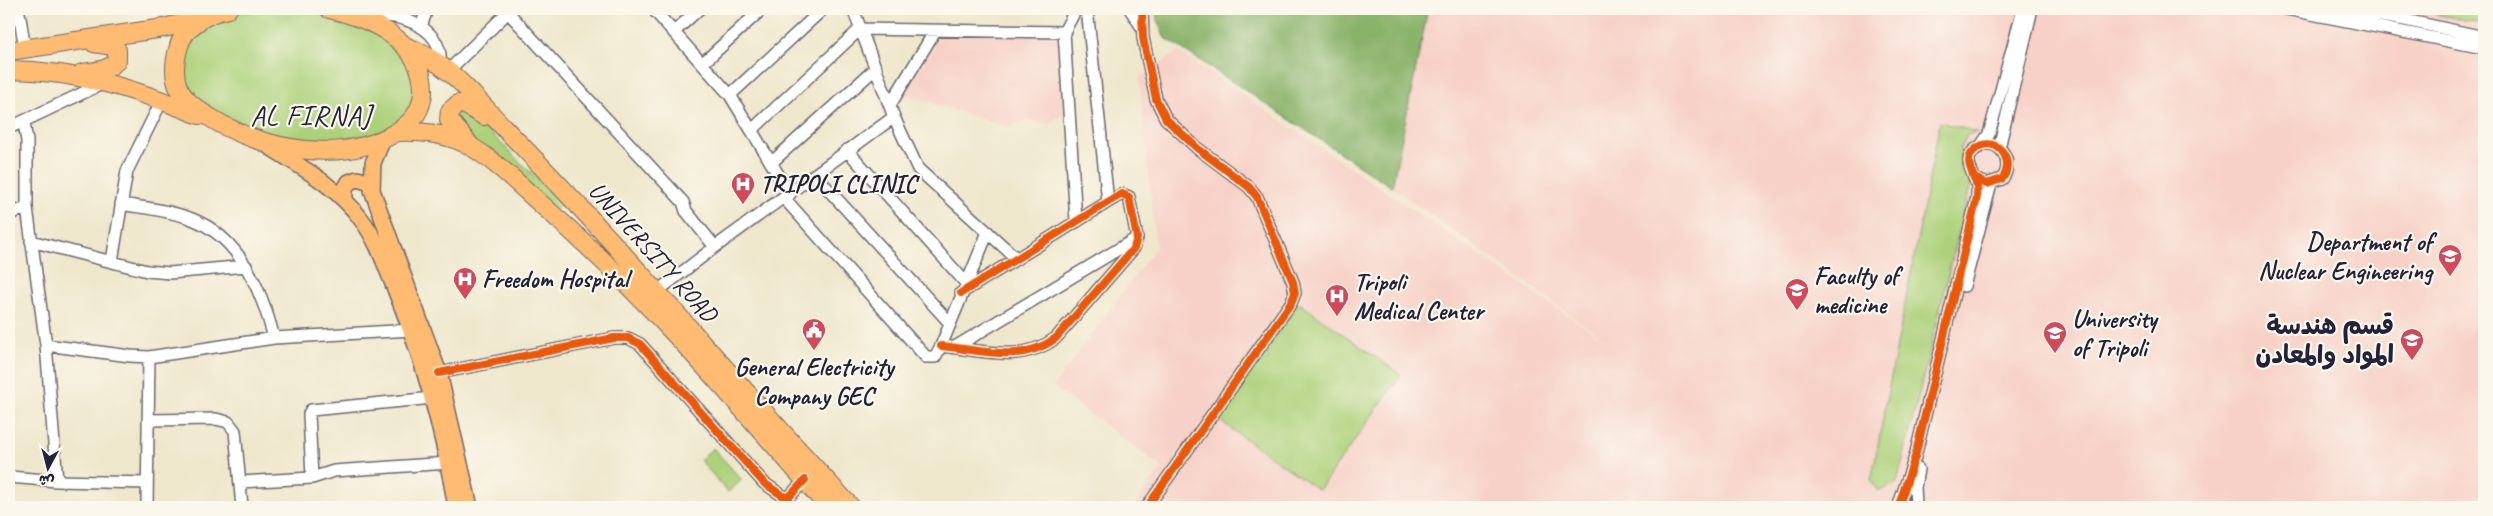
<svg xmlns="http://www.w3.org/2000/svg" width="2493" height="516" font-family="Caveat,'Playpen Sans Arabic',sans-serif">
<rect width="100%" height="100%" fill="#fbf7ec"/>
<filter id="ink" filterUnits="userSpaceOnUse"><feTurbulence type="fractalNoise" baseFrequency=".02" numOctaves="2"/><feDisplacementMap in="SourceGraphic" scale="10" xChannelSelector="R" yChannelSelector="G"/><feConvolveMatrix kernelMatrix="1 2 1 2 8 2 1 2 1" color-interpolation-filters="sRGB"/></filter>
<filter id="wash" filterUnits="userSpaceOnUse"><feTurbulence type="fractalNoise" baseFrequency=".0096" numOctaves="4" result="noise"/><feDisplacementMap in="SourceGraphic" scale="20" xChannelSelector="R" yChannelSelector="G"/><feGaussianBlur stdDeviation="1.12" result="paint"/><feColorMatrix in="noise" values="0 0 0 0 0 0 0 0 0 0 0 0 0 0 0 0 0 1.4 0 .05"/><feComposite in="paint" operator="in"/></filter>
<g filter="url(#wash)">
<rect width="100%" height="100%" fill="#efe7cc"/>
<path fill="#f7d1c7" d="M1152,9H2484V507H1133L1162,467L1053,387L1156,247L1139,78L1179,51L1632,359L1392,187L1164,37Z
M940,34H1063L1064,113L1050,124L1028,120L1007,127L905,95Z"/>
<path fill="#add17a" stroke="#687a5a" d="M2411,9H2484V24Z
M260,10H294L323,14L374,32L409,58L417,82L413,107L397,125L372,135L315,141L288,139L256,131L207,109L189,92L181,75L189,38L208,21L231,14Z
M452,111L471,114L564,205L555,209L474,143Z
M1940,122L1977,132L1967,135L1960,149L1971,183L1897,483L1879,491L1871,481Z
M1299,303L1401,375L1319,490L1217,419Z
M713,448L742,480L728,492L700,460Z"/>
<path fill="#8ab36a" stroke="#566a52" d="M1154,9H1428L1392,187L1164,37Z"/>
</g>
<g filter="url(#ink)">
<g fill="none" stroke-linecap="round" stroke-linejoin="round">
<g stroke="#6a676e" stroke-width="14">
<path id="minor" d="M505,9L683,202L686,211L715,247
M653,9L730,95L790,194
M853,9L894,117L918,169L1016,258
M1076,9L1064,32L1076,222
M1087,9L1108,202
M1130,9L1141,26
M1142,9L1143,38L1156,99L1166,119L1197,148L1249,187L1257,197L1293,282L1295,293L1291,303L1147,507
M2286,9L2484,48
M2338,9L2405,20L2484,37
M9,18H20L18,9
M20,18L25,49
M361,19C393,9 445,25 440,65
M421,27L427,9
M674,32L699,9
M703,63L762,9
M448,71L511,9
M730,95L823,9
M890,105L935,31
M24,123L27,141V208L46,345L57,481
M9,128L106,82
M752,130L860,29L1064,32
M1980,147L1989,134L2023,9
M1999,148L2032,9
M847,150L966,283
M771,163L876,68
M815,175L949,322
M784,198L926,357H935L941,346L988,232
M121,204C144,208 170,210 192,219C241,238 262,292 274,338
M9,214L27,208
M31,241L147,271L170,273L246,266
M112,261L127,171L162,100
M1964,286L1991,184
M655,293L715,247L894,117
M46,345L130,356L149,357L274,338L412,330
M941,346C981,350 1021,364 1056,338L1134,248L1137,238L1129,197L1122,194L1108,202L961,293
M955,347L1137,238
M439,373L614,338H628L640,344L764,483L783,496L789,497L805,480
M148,420L216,419L228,422L235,431L242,507
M9,477L57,481L147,483
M312,478L309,414L311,410L433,398
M240,482L312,478L334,471L448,463
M1900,502L1915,457L1974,210C1976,203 1978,194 1977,187C1975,173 1960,160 1977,148C1998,134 2016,162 2002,179L1987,184L1974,178
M1916,505L1915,487L1918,469
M147,507L149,357"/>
</g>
<g stroke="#6a676e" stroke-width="18">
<path id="major" d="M383,139L373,163L372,190L439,373L470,507
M265,144C299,166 337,186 361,219C376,238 384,262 393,284C423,356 443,430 456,507
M345,201V189L349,182L357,179L371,183"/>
</g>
<g stroke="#6a676e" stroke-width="20">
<path id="highway" d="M228,9C208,13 185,25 179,46C175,59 173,74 178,87C184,101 198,110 211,118C261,150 345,166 398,131C413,122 422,110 423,92C424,42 371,18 329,9
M405,46C449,61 479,103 511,135C629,255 736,385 851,507
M9,51L164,28L199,19
M9,70C78,71 135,89 199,115
M82,73C94,71 110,71 117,60V50L114,46L94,43
M398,132C421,131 447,134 468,145C493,158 528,193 550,212C652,301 739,405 828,507
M469,144L449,120L450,111L458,104H464L484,116"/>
</g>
<use href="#minor" stroke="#fff" stroke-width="11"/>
<use href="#major" stroke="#febb71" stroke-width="15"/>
<use href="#highway" stroke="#febb71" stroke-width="18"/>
<g stroke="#fbf7ec" stroke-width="11">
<path id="cycleway" d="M1142,9L1143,38L1156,99L1166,119L1197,148L1249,187L1257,197L1293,282L1295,293L1291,303L1147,507
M941,346C981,350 1021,364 1056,338L1134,248L1137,238L1129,197L1122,194L1108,202L961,293
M439,373L614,338H628L640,344L764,483L783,496L789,497L805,480
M1900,502L1915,457L1974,210C1976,203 1978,194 1977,187C1975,173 1960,160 1977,148C1998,134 2016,162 2002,179L1987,184L1974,178"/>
</g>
<use href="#cycleway" stroke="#e8590c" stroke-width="8"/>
</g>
</g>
<defs>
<g id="hospital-pin" transform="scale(1.25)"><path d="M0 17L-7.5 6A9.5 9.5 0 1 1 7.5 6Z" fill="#d1495b" stroke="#fbf7ec"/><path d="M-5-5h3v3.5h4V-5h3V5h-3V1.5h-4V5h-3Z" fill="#fff"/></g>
<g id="university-pin" transform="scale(1.25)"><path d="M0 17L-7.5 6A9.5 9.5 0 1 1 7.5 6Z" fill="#d1495b" stroke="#fbf7ec"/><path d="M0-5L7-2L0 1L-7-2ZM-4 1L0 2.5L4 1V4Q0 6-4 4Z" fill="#fff"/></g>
<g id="civic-pin" transform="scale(1.25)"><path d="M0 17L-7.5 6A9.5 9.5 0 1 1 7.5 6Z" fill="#d1495b" stroke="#fbf7ec"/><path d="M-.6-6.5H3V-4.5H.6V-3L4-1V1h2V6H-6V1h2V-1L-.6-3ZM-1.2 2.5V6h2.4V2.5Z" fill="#fff"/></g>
</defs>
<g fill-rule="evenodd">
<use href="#hospital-pin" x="743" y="184"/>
<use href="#university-pin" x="2450" y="256"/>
<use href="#hospital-pin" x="465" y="279"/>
<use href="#university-pin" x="1797" y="290"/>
<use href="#hospital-pin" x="1337" y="296"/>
<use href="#civic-pin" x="814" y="330"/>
<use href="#university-pin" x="2055" y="333"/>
<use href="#university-pin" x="2412" y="340"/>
</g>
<g text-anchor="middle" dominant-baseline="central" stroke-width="4.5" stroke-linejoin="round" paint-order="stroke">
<g font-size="25" font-weight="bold" fill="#22223b" stroke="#fbf7ec" text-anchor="start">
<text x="760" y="184">TRIPOLI CLINIC</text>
<text x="2432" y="242" text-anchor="end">Department of<tspan x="2432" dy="29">Nuclear Engineering</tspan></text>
<text x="1814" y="276">Faculty of<tspan x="1814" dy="29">medicine</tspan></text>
<text x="482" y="279">Freedom Hospital</text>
<text x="1354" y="282">Tripoli<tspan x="1354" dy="29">Medical Center</tspan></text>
<text x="2072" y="319">University<tspan x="2072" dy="29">of Tripoli</tspan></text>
<text x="2394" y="326" text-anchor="end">قسم هندسة<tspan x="2394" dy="29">المواد والمعادن</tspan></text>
<text x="814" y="367" text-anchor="middle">General Electricity<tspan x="814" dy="29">Company GEC</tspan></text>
</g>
<g font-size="25" fill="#22223b" stroke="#fbf7ec">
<text transform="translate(653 252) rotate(48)">UNIVERSITY ROAD</text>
</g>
<g font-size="28" letter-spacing="1" fill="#22223b" stroke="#fbf7ec">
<text x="311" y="115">AL FIRNAJ</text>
</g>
</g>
<rect width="2493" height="516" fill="none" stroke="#fbf7ec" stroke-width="30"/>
<g transform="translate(48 468) rotate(187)" stroke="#fbf7ec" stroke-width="4" paint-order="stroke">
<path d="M0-4L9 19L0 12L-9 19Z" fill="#22223b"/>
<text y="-8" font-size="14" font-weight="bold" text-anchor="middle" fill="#22223b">ش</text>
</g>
</svg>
